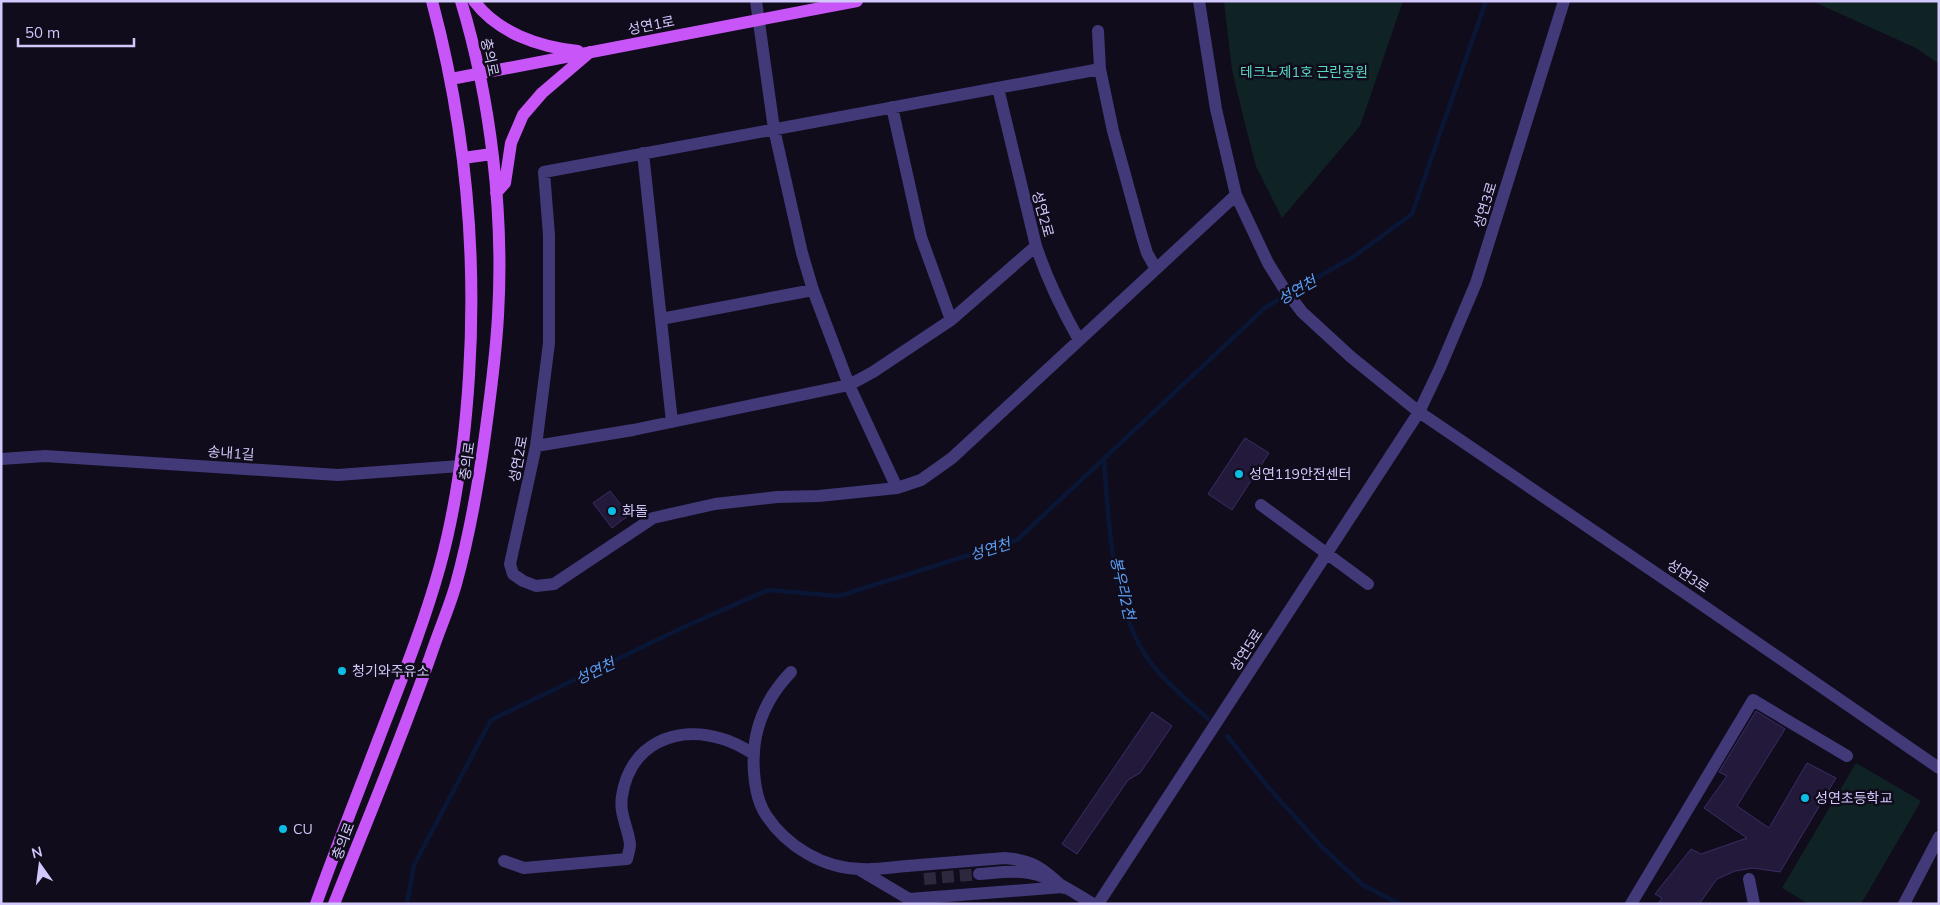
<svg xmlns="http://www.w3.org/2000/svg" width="1940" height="905" font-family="Mulish,'Noto Sans KR',sans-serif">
<rect width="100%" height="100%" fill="#100c1b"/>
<path fill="#0f2324" d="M1224,1H1403L1360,126L1282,218L1256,166L1245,124L1232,70Z
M1812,1H1939V64L1916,48Z
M1856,763L1921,801L1861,904H1809L1782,888Z"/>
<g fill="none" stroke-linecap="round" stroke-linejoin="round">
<path stroke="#0a1635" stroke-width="4.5" d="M1104,459C1108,519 1112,601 1144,653C1160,678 1186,699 1208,719
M1227,736L1269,788L1322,847L1363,885L1400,904
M407,904L414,865L491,720L686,626L768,590L839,596L1017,540L1266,307L1353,257L1412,214L1486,1"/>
</g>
<path fill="#23193b" stroke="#3c2c66" d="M1245,438L1269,453L1232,510L1208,494Z
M610,491L629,515L612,528L593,503Z
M1756,711L1785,729L1737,806L1769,828L1807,763L1836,778L1780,872L1753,868L1735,871L1717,879L1699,904H1658L1662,898L1655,894L1691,849L1701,854L1747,838L1704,808L1727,776L1719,772Z
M1152,712L1172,726L1140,773L1128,780L1077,854L1062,844Z"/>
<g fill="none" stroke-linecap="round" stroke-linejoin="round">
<path stroke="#2d283d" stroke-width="12" stroke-dasharray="12 6" stroke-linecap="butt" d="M924,879L979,874"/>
<path stroke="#413978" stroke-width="12" d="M756,1L774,129L802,253L813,290L849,385L897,488
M1199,1L1216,109L1236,195L1268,263L1283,287L1302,312L1351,357L1419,412L1685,593L1939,768
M1098,31L1100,69L1113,131L1141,233L1147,253L1156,269
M1100,69L544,172L549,235V343L536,446L510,564L513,574L523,581L536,586L554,584L653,518L715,504L777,497L819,496L897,488L921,480L952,458L1236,195
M998,88L1036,246C1047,279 1062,310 1079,340
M892,107L921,237L951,320
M643,153L672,422
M661,319L813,290
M536,446L633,430L849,385L873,372L951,320L1036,246
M1,459L45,456L338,475L460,466
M1261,505L1368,584
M791,672C764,700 751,733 754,772C755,786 758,803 766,815C786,846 824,869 862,869C876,870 892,867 907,866C940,863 972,861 1005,858C1033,860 1044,869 1064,888
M504,861L524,868L627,859C628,855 630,849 630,844C628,827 619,814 622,796C630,744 676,724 723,739C734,742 744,748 754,754
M860,870L909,899L1063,887
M979,874C993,873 1008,871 1022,872C1048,874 1071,891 1093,904
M1749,879L1754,904
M1098,904L1419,412L1440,368L1476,283L1564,1
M1631,904L1753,700L1847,756
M1904,904L1939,837"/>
<path stroke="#c855f7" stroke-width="12" d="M474,1C498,33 539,47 578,51
M451,79L857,1
M463,158L492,154
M496,193L505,183L511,143L523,115L542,93L590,52
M316,904C336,848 358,793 379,738C401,681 424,624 440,566C457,504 465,440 469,376C477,249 465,124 432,1
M334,904C368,818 404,733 434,646C441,626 450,605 456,584C470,533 479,481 486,428C491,391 496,353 498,316C504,213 491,100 461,1"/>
</g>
<g fill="#0bbde5" stroke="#100c1b" stroke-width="2">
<circle cx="1239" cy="474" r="5"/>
<circle cx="612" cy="511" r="5"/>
<circle cx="342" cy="671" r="5"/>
<circle cx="1805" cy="798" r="5"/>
<circle cx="283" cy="829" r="5"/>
</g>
<g text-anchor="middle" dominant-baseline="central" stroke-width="5" stroke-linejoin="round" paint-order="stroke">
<g font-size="14" fill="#d3c8fc" stroke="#100c1b">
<text transform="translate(651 25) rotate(-11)">성연1로</text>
<text transform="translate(490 57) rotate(78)">충의로</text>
<text transform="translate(1485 205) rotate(-73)">성연3로</text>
<text transform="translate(1043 214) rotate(75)">성연2로</text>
<text transform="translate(231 453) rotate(4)">송내1길</text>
<text transform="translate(518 459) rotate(-79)">성연2로</text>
<text transform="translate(467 461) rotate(-82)">충의로</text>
<text transform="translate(1688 576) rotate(34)">성연3로</text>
<text transform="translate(1246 650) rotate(-57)">성연5로</text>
<text transform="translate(343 841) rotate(-69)">충의로</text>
</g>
<g font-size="14" fill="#59d7c3" stroke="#100c1b">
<text x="1304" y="72">테크노제1호 근린공원</text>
</g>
<g font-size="14" fill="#d3c8fc" stroke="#100c1b" text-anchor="start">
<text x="1249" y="474">성연119안전센터</text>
<text x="622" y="511">화돌</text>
<text x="352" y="671">청기와주유소</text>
<text x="1815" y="798">성연초등학교</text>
<text x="293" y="829">CU</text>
</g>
<g font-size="15" font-style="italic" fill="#5ba1f7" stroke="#100c1b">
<text transform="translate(1297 290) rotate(-30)">성연천</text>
<text transform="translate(990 549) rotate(-17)">성연천</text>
<text transform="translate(1123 588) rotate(77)">봉우리2천</text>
<text transform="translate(595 671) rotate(-25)">성연천</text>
</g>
</g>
<rect width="1940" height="905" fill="none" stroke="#d3c8fc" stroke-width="5"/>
<g transform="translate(40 865) rotate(346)" stroke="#100c1b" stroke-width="4" paint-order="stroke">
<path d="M0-4L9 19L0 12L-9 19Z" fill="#d3c8fc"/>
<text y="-8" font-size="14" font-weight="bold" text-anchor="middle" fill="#d3c8fc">N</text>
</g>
<path d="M18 38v8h116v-8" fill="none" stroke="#d3c8fc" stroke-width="2.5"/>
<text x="25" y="38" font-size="15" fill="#d3c8fc" stroke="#100c1b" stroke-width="4" paint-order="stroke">50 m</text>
</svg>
